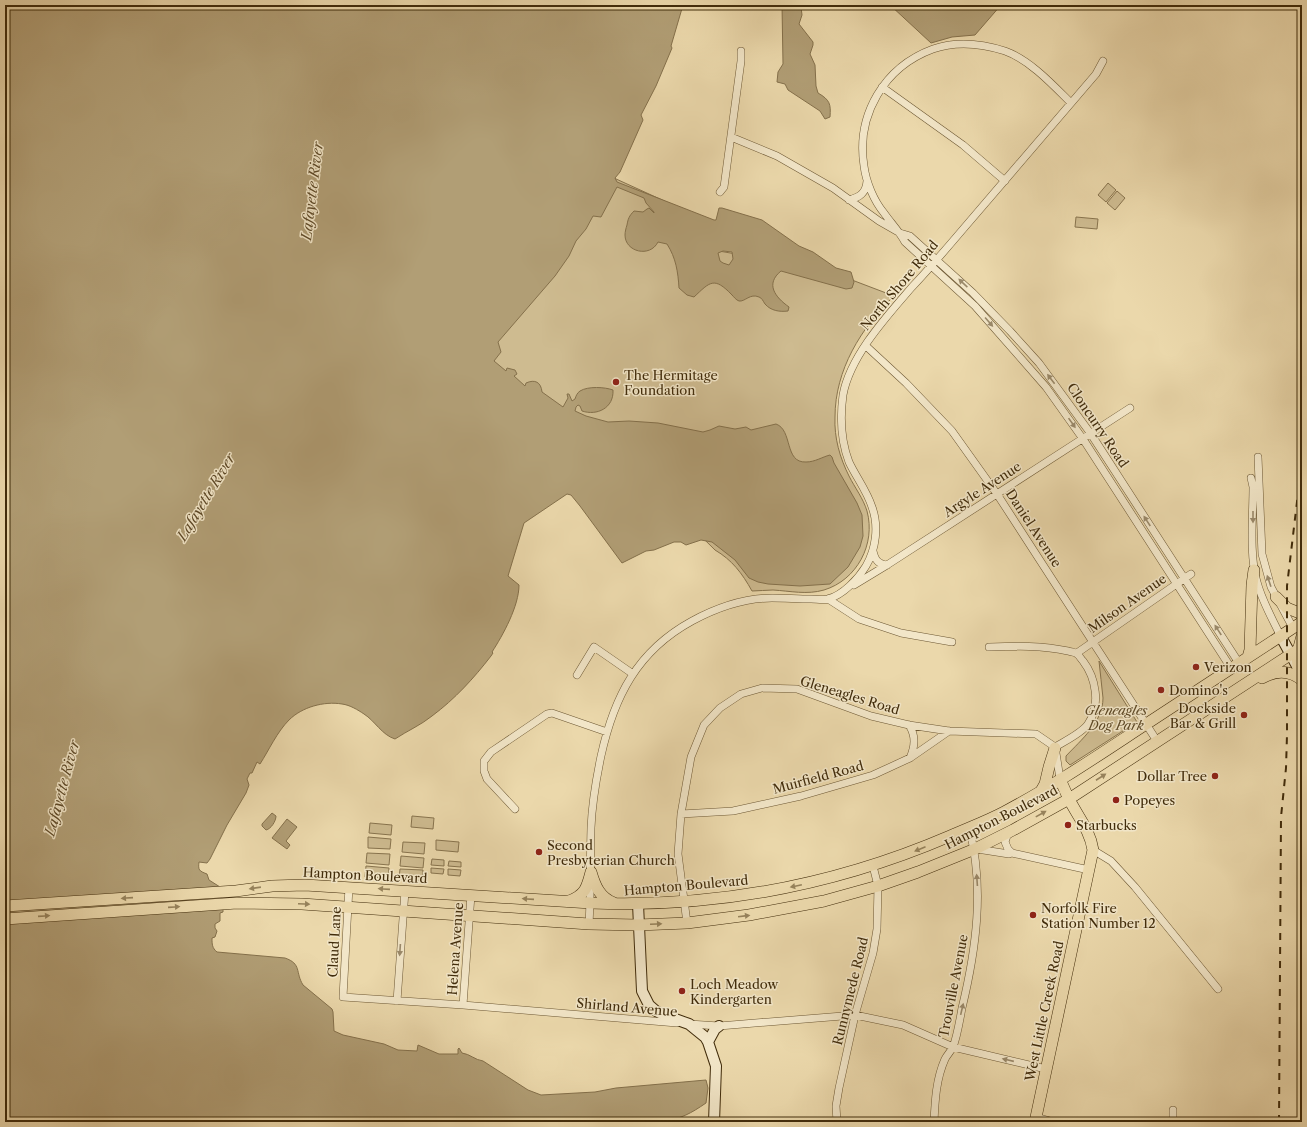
<svg xmlns="http://www.w3.org/2000/svg" width="1307" height="1127" font-family="'Libre Caslon Text',serif">
<rect width="100%" height="100%" fill="#ebd8ab"/>
<filter id="stains"><feTurbulence type="fractalNoise" baseFrequency=".005" numOctaves="4"/><feColorMatrix values="0 0 0 0 .2 0 0 0 0 .09 0 0 0 0 .02 0 0 0 .5 -.17"/></filter>
<radialGradient id="worn" r=".72"><stop offset=".6" stop-color="#630" stop-opacity="0"/><stop offset="1" stop-color="#630" stop-opacity=".3"/></radialGradient>
<path fill="#cebb90" stroke="#88744e" d="M603,173L684,210L713,250L823,269L894,296C861,328 835,370 835,417C834,438 840,458 849,476C855,488 863,498 867,511C876,544 857,580 824,590C807,595 790,591 773,590C766,590 759,591 752,591C742,573 732,560 715,550L583,420L342,336Z
M1108,183L1116,190L1106,202L1098,195Z
M1117,191L1125,198L1115,210L1107,203Z
M1076,217L1098,219L1097,229L1075,227Z
M1099,661L1137,722L1070,765L1066,761V756C1081,740 1103,722 1103,698C1102,686 1100,673 1099,661Z
M412,816L434,818L433,829L411,827Z
M370,823L392,825L391,835L369,833Z
M368,837L391,839L390,849L368,848Z
M436,840L459,842L458,852L436,850Z
M403,842L425,843L424,854L402,852Z
M367,853L390,854L389,865L366,863Z
M401,856L424,858L423,868L400,866Z
M432,859L444,860V866L431,865Z
M449,861L461,862V867L448,866Z
M366,866L389,868L388,878L365,877Z
M431,868L444,869L443,874L431,873Z
M400,869L423,870L422,881L399,879Z
M448,869L461,870L460,876L448,875Z"/>
<path fill="#b19e75" stroke="#84704b" fill-rule="evenodd" d="M5,5H683L671,46L672,48L656,86L641,115L643,120L620,172L615,178L617,182L714,220H716L719,208H722L762,220L799,246L813,252L836,268L851,272L854,282L852,288L846,289L781,271C765,284 775,297 789,307L788,311C780,312 771,311 765,304C763,301 762,298 759,297C750,293 745,302 739,301C736,300 734,297 732,295C714,276 710,282 694,297L687,295L679,288C678,272 676,258 667,244L658,242C650,258 625,252 625,235C625,232 626,228 627,225C628,219 629,216 634,211L643,212L647,209L649,208L654,213V212L646,203L644,198L617,187L601,217L593,216L586,229L576,241L569,256L555,276L498,342L501,352L494,361L506,371L507,368L515,370L517,374L514,376L525,386L526,383C535,379 541,382 542,392L563,407L568,398L567,394H569L572,401L575,399C576,396 577,393 580,391C588,386 605,387 613,390C614,408 597,416 582,411L580,406L578,405L576,407L575,411L586,416L608,422L629,421L658,423L703,432L710,430L719,426L735,429L746,427L751,430L776,424C793,430 784,463 806,462C815,462 822,457 830,455L832,457L834,463L857,503L862,515L863,536L860,547L848,567L830,584L800,586L768,584L758,582L749,578L735,560L712,542L701,540L686,545L681,542H674L654,550L646,551L622,563L580,506L571,495L567,494L524,523L508,576L519,585C519,606 503,635 492,652L493,653L491,656C474,678 455,699 432,716C421,725 407,731 395,739C382,735 375,721 364,714C358,710 350,705 342,704C324,701 302,707 289,720C277,732 269,750 260,764L257,762L252,773H250L247,779L249,785L246,793L227,825L210,859L207,863L199,862C198,870 199,871 207,874L209,880L220,887L223,907V912L220,913V921L215,924V928L217,931L215,937L212,938C212,944 212,948 217,952L285,958C302,964 295,972 303,985L332,1009L333,1012L334,1031L343,1035L384,1044L398,1050L417,1051L418,1045L439,1054H458V1049L459,1048L462,1053C470,1054 475,1060 483,1061L528,1090L541,1095L595,1092L616,1088L706,1080L708,1088L706,1103C690,1114 682,1118 663,1122H5ZM723,251L732,252L733,259L729,265L723,263L720,261L718,253Z
M782,5H803L801,7L802,15L799,24L813,42V45L810,54L815,65L816,86L818,93C830,100 831,104 830,117L825,119L820,111L788,90L785,84L777,82L778,72L783,64Z
M890,5H1001L975,35L952,37L931,43Z
M272,813L276,816C276,821 271,829 266,830L262,826V824Z
M287,819L297,827L286,841L290,845L287,849L272,838Z"/>
<g fill="none" stroke-linecap="round" stroke-linejoin="round">
<g stroke="#6c5733" stroke-width="8">
<path id="street" d="M882,87L963,145L1005,181
M1071,103C1053,85 1030,60 1005,51C983,44 956,41 933,49C884,67 856,115 864,166C866,182 874,201 884,213C891,223 899,231 905,242L975,306L1046,387L1083,439L1231,668
M731,137L777,156L833,188L879,221L900,233L910,236L973,293L1010,331L1039,363L1091,434L1239,663
M720,192L724,187L741,61V51
M849,200C860,197 866,193 867,181
M866,346L906,383L952,431L997,494L1157,741
M1258,457L1262,554L1271,587L1293,628
M1251,478L1253,487C1253,516 1249,555 1257,582C1262,601 1272,618 1280,635
M873,551C875,560 878,564 887,565
M854,585L887,565L1130,408
M828,599L859,619L901,633L952,642
M989,647C1016,646 1042,645 1068,651C1071,652 1075,652 1077,654C1079,655 1081,659 1083,661C1096,678 1101,705 1088,724C1082,733 1065,741 1055,747
M1077,653L1191,574
M577,675L594,647L633,674
M909,725C916,736 915,746 910,758
M1056,753L1060,779
M515,809L487,779L484,771V761L491,752L547,714L552,713L607,732
M681,814L733,811L801,796L873,775L910,758L949,731
M1011,832L1007,836L1005,842L1008,849L1012,853
M977,849L1009,854L1012,853L1089,870
M1093,850L1111,861L1135,887L1218,989
M349,887L343,997L463,1005L677,1023
M687,923L678,854L681,814L691,757L704,725L720,708L741,694L762,688L797,689L871,716L909,725L949,731L1036,734L1055,747
M589,924C591,892 590,860 591,828C592,804 596,780 601,756C614,697 637,651 692,621C716,608 744,598 772,598C785,598 798,599 811,599C816,599 824,600 828,599C843,595 858,579 866,566C876,549 879,526 872,507C867,491 856,477 849,462C841,441 840,417 843,395C850,356 887,316 912,287C930,268 947,248 964,228C1008,177 1052,126 1096,74L1103,61
M397,1001L405,891
M463,1005L471,895
M689,1024L719,1026L855,1015L903,1025L953,1047L1046,1069
M1036,1117L1054,1122
M837,1122L836,1106L839,1088L855,1015L873,953L877,929L878,886L873,866
M934,1122C935,1101 936,1079 945,1059C947,1055 951,1051 953,1047C957,1037 960,1019 962,1008C976,950 985,887 969,828
M1173,1122V1110"/>
</g>
<g stroke="#412c0b" stroke-width="12">
<path id="secondary" d="M1280,635L1302,675
M638,904L642,991L649,1005L656,1011L664,1015L689,1024L705,1037L708,1042L716,1066L714,1122
M708,1042L715,1029L719,1026"/>
</g>
<g stroke="#412c0b" stroke-width="12">
<path id="primary" d="M1276,597L1287,608L1302,614
M1248,657L1250,650L1252,585L1254,570
M1298,667L1297,655L1302,636
M1262,678C1276,670 1290,670 1302,680
M1041,791L1045,784L1049,767L1055,748
M591,872C595,886 600,898 614,903
M569,901C585,895 587,888 591,872
M5,906L236,891L272,886L305,885L591,903C716,908 836,885 950,836C968,828 987,821 1004,812C1048,789 1090,761 1131,734C1188,697 1245,659 1302,622
M5,919L237,903L302,904L589,924L638,925L687,923L749,915L824,901L878,886L918,872L975,849L1013,830L1069,799L1302,647
M1035,1122L1093,850C1090,830 1078,817 1069,799C1066,793 1063,786 1060,779"/>
</g>
<use href="#street" stroke="#f2e6c8" stroke-width="7"/>
<use href="#secondary" stroke="#f2e6c8" stroke-width="10"/>
<use href="#primary" stroke="#ebd8ab" stroke-width="11"/>
<path stroke="#412c0b" stroke-width="2" stroke-dasharray="7 7" stroke-linecap="butt" d="M1279,1122L1281,817L1286,768L1287,735V586L1299,485L1300,471L1302,48"/>
</g>
<defs><path id="oneway-solid" d="M-6-.8H1V-3.2L6.5 0L1 3.2V.8H-6Z"/></defs>
<g fill="#9a896a">
<use href="#oneway-solid" transform="translate(963 283) rotate(-137)"/>
<use href="#oneway-solid" transform="translate(989 322) rotate(49)"/>
<use href="#oneway-solid" transform="translate(1051 379) rotate(-127)"/>
<use href="#oneway-solid" transform="translate(1072 423) rotate(55)"/>
<use href="#oneway-solid" transform="translate(1253 517) rotate(90)"/>
<use href="#oneway-solid" transform="translate(1147 521) rotate(-123)"/>
<use href="#oneway-solid" transform="translate(1269 581) rotate(-109)"/>
<use href="#oneway-solid" transform="translate(1218 630) rotate(-123)"/>
<use href="#oneway-solid" transform="translate(977 880) rotate(-94)"/>
<use href="#oneway-solid" transform="translate(400 950) rotate(94)"/>
<use href="#oneway-solid" transform="translate(962 1009) rotate(-77)"/>
<use href="#oneway-solid" transform="translate(1008 1060) rotate(-167)"/>
</g>
<g fill="#96825b">
<use href="#oneway-solid" transform="translate(1101 777) rotate(-33)"/>
<use href="#oneway-solid" transform="translate(1041 814) rotate(-29)"/>
<use href="#oneway-solid" transform="translate(920 849) rotate(157)"/>
<use href="#oneway-solid" transform="translate(796 886) rotate(168)"/>
<use href="#oneway-solid" transform="translate(255 888) rotate(172)"/>
<use href="#oneway-solid" transform="translate(384 889) rotate(-176)"/>
<use href="#oneway-solid" transform="translate(127 898) rotate(176)"/>
<use href="#oneway-solid" transform="translate(528 899) rotate(-176)"/>
<use href="#oneway-solid" transform="translate(304 904) rotate(3)"/>
<use href="#oneway-solid" transform="translate(174 907) rotate(-4)"/>
<use href="#oneway-solid" transform="translate(44 916) rotate(-4)"/>
<use href="#oneway-solid" transform="translate(744 916) rotate(-7)"/>
<use href="#oneway-solid" transform="translate(656 924) rotate(-3)"/>
</g>
<g fill="#8f2418" stroke="#f2e6c8" stroke-width="1.5">
<circle cx="616" cy="382" r="4"/>
<circle cx="1196" cy="667" r="4"/>
<circle cx="1161" cy="690" r="4"/>
<circle cx="1244" cy="715" r="4"/>
<circle cx="1215" cy="776" r="4"/>
<circle cx="1116" cy="800" r="4"/>
<circle cx="1068" cy="825" r="4"/>
<circle cx="539" cy="852" r="4"/>
<circle cx="1033" cy="915" r="4"/>
<circle cx="682" cy="991" r="4"/>
</g>
<g text-anchor="middle" dominant-baseline="central" stroke-width="3" stroke-linejoin="round" paint-order="stroke">
<g font-size="13" fill="#412c0b" stroke="#f2e6c8">
<text transform="translate(899 285) rotate(-50)">North Shore Road</text>
<text transform="translate(1098 425) rotate(56)">Cloncurry Road</text>
<text transform="translate(982 489) rotate(-33)">Argyle Avenue</text>
<text transform="translate(1034 528) rotate(57)">Daniel Avenue</text>
<text transform="translate(1127 603) rotate(-35)">Milson Avenue</text>
<text transform="translate(850 695) rotate(17)">Gleneagles Road</text>
<text transform="translate(818 777) rotate(-15)">Muirfield Road</text>
<text transform="translate(1001 817) rotate(-27)">Hampton Boulevard</text>
<text transform="translate(365 875) rotate(3)">Hampton Boulevard</text>
<text transform="translate(686 885) rotate(-5)">Hampton Boulevard</text>
<text transform="translate(334 942) rotate(-87)">Claud Lane</text>
<text transform="translate(455 949) rotate(-86)">Helena Avenue</text>
<text transform="translate(953 986) rotate(-79)">Trouville Avenue</text>
<text transform="translate(850 991) rotate(-76)">Runnymede Road</text>
<text transform="translate(627 1007) rotate(5)">Shirland Avenue</text>
<text transform="translate(1044 1011) rotate(-78)">West Little Creek Road</text>
</g>
<g font-size="13" fill="#412c0b" stroke="#f2e6c8" text-anchor="start">
<text x="624" y="375">The Hermitage<tspan x="624" dy="15">Foundation</tspan></text>
<text x="1204" y="667">Verizon</text>
<text x="1169" y="690">Domino's</text>
<text x="1236" y="708" text-anchor="end">Dockside<tspan x="1236" dy="15">Bar &amp; Grill</tspan></text>
<text x="1207" y="776" text-anchor="end">Dollar Tree</text>
<text x="1124" y="800">Popeyes</text>
<text x="1076" y="825">Starbucks</text>
<text x="547" y="845">Second<tspan x="547" dy="15">Presbyterian Church</tspan></text>
<text x="1041" y="908">Norfolk Fire<tspan x="1041" dy="15">Station Number 12</tspan></text>
<text x="690" y="984">Loch Meadow<tspan x="690" dy="15">Kindergarten</tspan></text>
</g>
<g font-size="13" font-style="italic" fill="#5d4926" stroke="#f2e6c8">
<text x="1116" y="710">Gleneagles<tspan x="1116" dy="15">Dog Park</tspan></text>
</g>
<g font-size="14" font-style="italic" fill="#5d4826" stroke="#f2e6c8">
<text transform="translate(312 191) rotate(-83)">Lafayette River</text>
<text transform="translate(206 497) rotate(-59)">Lafayette River</text>
<text transform="translate(62 788) rotate(-75)">Lafayette River</text>
</g>
</g>
<rect width="1307" height="1127" fill="none" stroke="#ebd8ab" stroke-width="20"/>
<rect x="6" y="6" width="1295" height="1115" fill="none" stroke="#412c0b" stroke-width="2"/>
<rect x="10" y="10" width="1287" height="1107" fill="none" stroke="#412c0b"/>
<rect width="100%" height="100%" filter="url(#stains)"/>
<rect width="100%" height="100%" fill="url(#worn)"/>
</svg>
